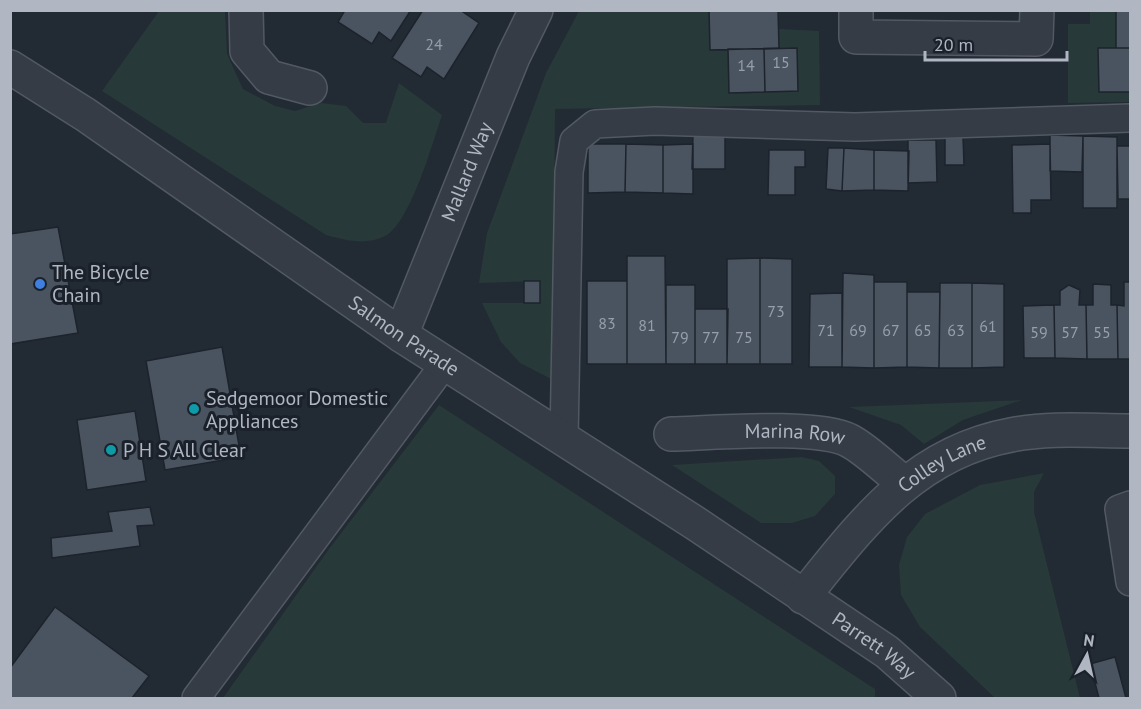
<svg xmlns="http://www.w3.org/2000/svg" width="1141" height="709" font-family="'PT Sans',sans-serif">
<rect width="100%" height="100%" fill="#222a34"/>
<path fill="#283939" d="M159,11H225L227,54L243,89L275,106L295,111L321,103L346,106L363,123H386L399,83L442,115C433,142 410,224 385,236C365,246 345,240 326,235L102,91Z
M579,11H709L710,50L728,49L730,93L798,91L797,48H779V29L819,31L820,105L555,109L553,380L520,363L501,342L482,303H540V281L479,283L487,233L497,206L546,73Z
M1090,11H1116V48L1098,49L1099,91L1130,92V102L1068,103V24H1090Z
M1022,400L963,420L924,444L901,425L849,407Z
M439,405L875,689V698H223L329,549Z
M802,457L819,461L835,476V494L815,516L792,523H761L672,465Z
M1044,473L1034,492V512L1080,698H995L920,627L901,595L899,565L907,537L925,514L980,485Z"/>
<path fill="#4a5460" stroke="#1d232c" stroke-width="1.5" d="M345,10H411L391,41L379,32L372,44L338,22Z
M423,10H460L479,23L444,79L427,67L421,77L392,58Z
M709,10H778L779,48L710,50Z
M1116,10H1130V48H1116Z
M797,48L798,91L765,92L764,49Z
M1098,48H1130V92H1099Z
M728,49H764L765,92L729,93Z
M693,134H725V169H692Z
M1050,135L1083,136L1082,172L1050,171Z
M1083,136L1117,137V208H1083Z
M945,137H963L964,165H945Z
M908,140H936L937,182L908,183Z
M588,144H626L625,192L588,193Z
M626,144L663,145V193L625,192Z
M693,144V194L663,193V145Z
M1050,144L1051,200H1031V213H1013L1012,145Z
M1117,146H1130V199H1118Z
M828,148H844L842,191L826,189Z
M844,148L874,150V190L842,191Z
M769,150H805V167H795V195H768Z
M874,150L909,151L908,191L874,190Z
M58,227L78,333L10,344V234Z
M627,256H665L666,364H627Z
M760,258L792,259V364H760Z
M760,258V364H727V259Z
M843,273L874,275V368L842,367Z
M524,281H540V303H524Z
M587,281H627V364H587Z
M874,282H907V367L874,368Z
M1124,282H1130V359H1118L1117,305L1124,306Z
M940,283H972V368H939Z
M972,283L1004,284V367L972,368Z
M1093,284L1111,285V305H1117L1118,359H1087L1086,305H1093Z
M666,285H695V364H666Z
M1069,285L1080,290L1079,305H1086L1087,359L1055,358L1054,305H1060V291Z
M907,292H940L939,368L907,367Z
M842,293V367H809L810,294Z
M1054,305L1055,358H1024L1023,306Z
M695,309H728L727,364H695Z
M222,347L241,457L165,470L146,361Z
M135,411L146,481L87,490L77,420Z
M150,507L154,525L137,526L140,546L52,558L51,538L112,531L108,512Z
M55,607L149,676L132,698H10V668Z
M1115,657L1126,698H1099L1090,664Z"/>
<g fill="none" stroke-linecap="round" stroke-linejoin="round">
<g stroke="#535963" stroke-width="30">
<path id="service" d="M564,440L569,172L574,141L595,124L655,121L855,127L1130,118
M1130,505L1119,509L1130,582
M196,698L446,362"/>
</g>
<g stroke="#535963" stroke-width="36">
<g id="minor">
<path d="M246,10L247,51L269,77L310,88"/>
<path d="M856,10V37L1036,39L1037,10"/>
<path id="s1" d="M10,67L86,115L401,335L695,523L887,652L939,698"/>
<path id="s2" d="M401,335L513,57L536,10"/>
<path id="s3" d="M671,434C711,433 818,424 850,441C867,450 888,471 904,483"/>
<path id="s4" d="M803,597C862,524 913,453 1011,435C1050,427 1092,431 1130,431"/>
</g>
</g>
<use href="#service" stroke="#353c45" stroke-width="27"/>
<use href="#minor" stroke="#353c45" stroke-width="33"/>
</g>
<circle fill="#3f7fe0" stroke="#1b212a" stroke-width="2" cx="40" cy="284" r="6"/>
<g fill="#0f9aa8" stroke="#1b212a" stroke-width="2">
<circle cx="194" cy="409" r="6"/>
<circle cx="111" cy="450" r="6"/>
</g>
<g text-anchor="middle" dominant-baseline="central" stroke-width="6" stroke-linejoin="round" paint-order="stroke">
<g font-size="16" fill="#969eaa">
<text x="434" y="44">24</text>
<text x="781" y="62">15</text>
<text x="746" y="65">14</text>
<text x="776" y="311">73</text>
<text x="607" y="323">83</text>
<text x="647" y="325">81</text>
<text x="988" y="326">61</text>
<text x="826" y="330">71</text>
<text x="858" y="330">69</text>
<text x="891" y="330">67</text>
<text x="923" y="330">65</text>
<text x="956" y="330">63</text>
<text x="1039" y="332">59</text>
<text x="1070" y="332">57</text>
<text x="1102" y="332">55</text>
<text x="680" y="337">79</text>
<text x="711" y="337">77</text>
<text x="744" y="337">75</text>
</g>
<g font-size="20" fill="#b0b6c2" stroke="#1b212a">
<text stroke="none"><textPath href="#s2" startOffset="176">Mallard Way</textPath></text>
<text stroke="none"><textPath href="#s1" startOffset="477">Salmon Parade</textPath></text>
<text stroke="none"><textPath href="#s3" startOffset="124">Marina Row</textPath></text>
<text stroke="none"><textPath href="#s4" startOffset="195">Colley Lane</textPath></text>
<text stroke="none"><textPath href="#s1" startOffset="1040">Parrett Way</textPath></text>
</g>
<g font-size="20" fill="#b0b6c2" stroke="#1b212a" text-anchor="start">
<text x="52" y="272">The Bicycle<tspan x="52" dy="23">Chain</tspan></text>
<text x="206" y="398">Sedgemoor Domestic<tspan x="206" dy="23">Appliances</tspan></text>
<text x="123" y="450">P H S All Clear</text>
</g>
</g>
<rect width="1141" height="709" fill="none" stroke="#b0b6c2" stroke-width="24"/>
<g transform="translate(1087 655) rotate(8)" stroke="#1b212a" stroke-width="4.5" paint-order="stroke">
<path d="M0-4.5L10 22L0 15L-10 22Z" fill="#b0b6c2"/>
<text y="-9" font-size="16" font-weight="bold" text-anchor="middle" fill="#b0b6c2">N</text>
</g>
<path d="M925 51v9h142v-9" fill="none" stroke="#b0b6c2" stroke-width="3"/>
<text x="934" y="51" font-size="18" fill="#b0b6c2" stroke="#1b212a" stroke-width="4.5" paint-order="stroke">20 m</text>
</svg>
